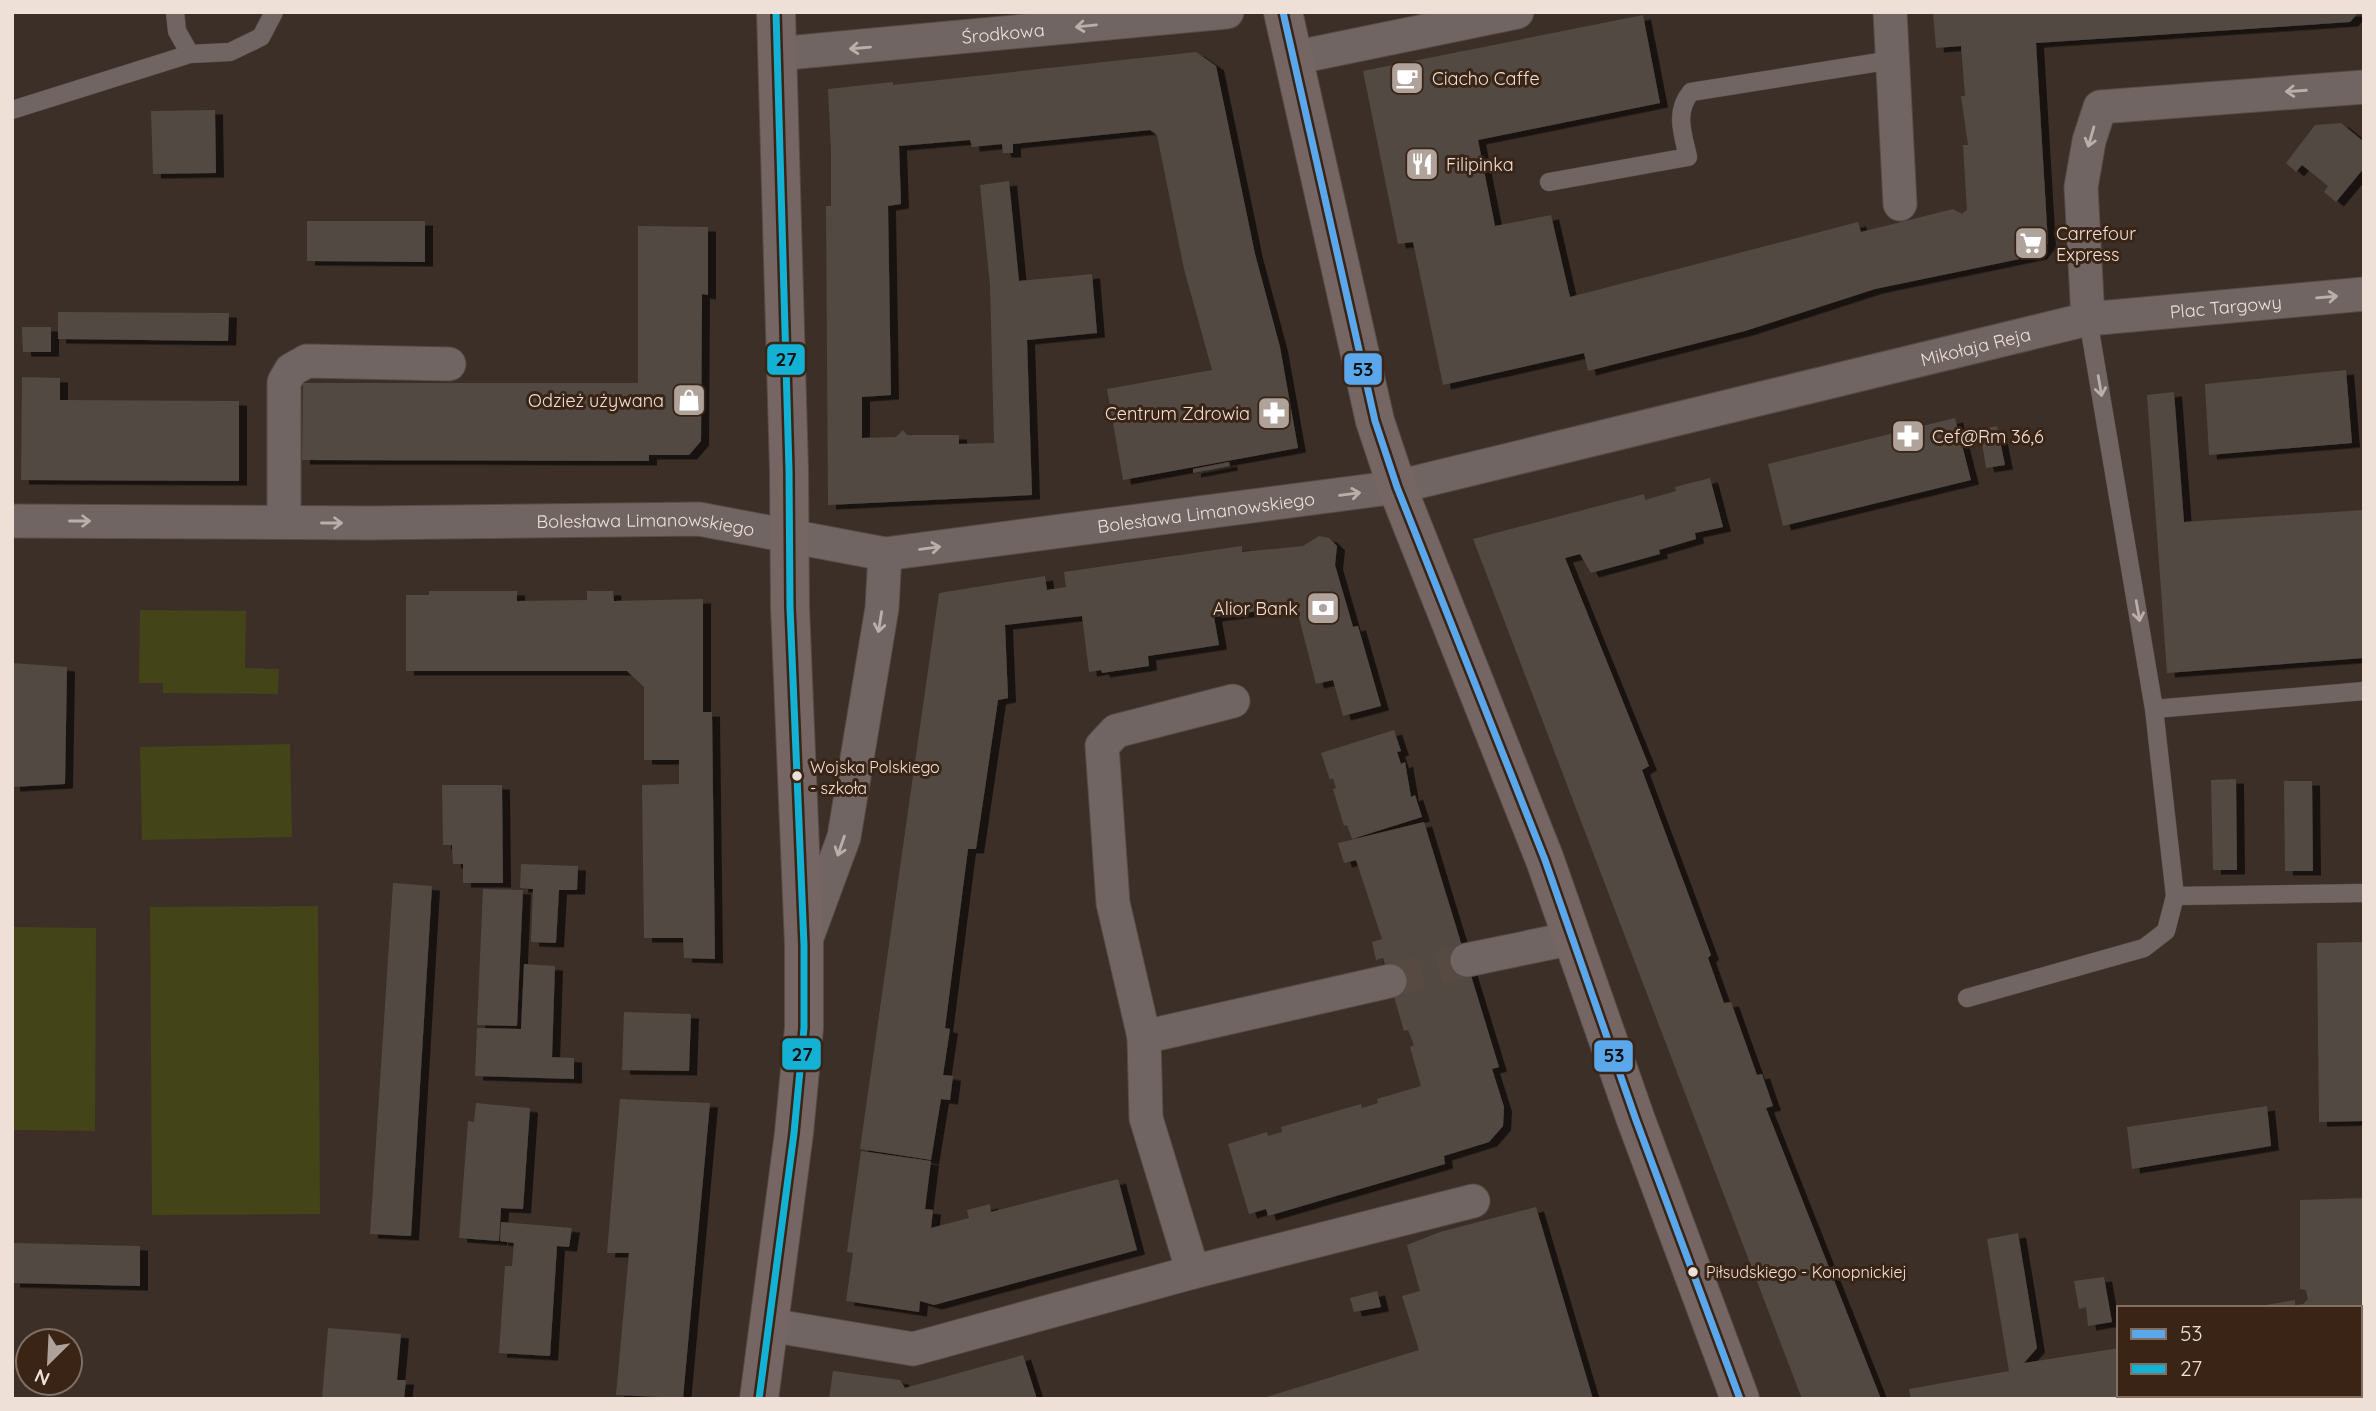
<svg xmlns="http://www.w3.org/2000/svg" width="2376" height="1411" font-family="Quicksand,sans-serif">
<defs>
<filter id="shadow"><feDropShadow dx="8" dy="4.5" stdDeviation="0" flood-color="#0009"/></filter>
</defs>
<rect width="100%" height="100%" fill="#3b2f28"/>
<path fill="#434418" d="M140,610L246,611L245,668L279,669L278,694L163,693V683H139Z
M290,744L292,837L142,840L140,747Z
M318,906L320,1214L152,1215L150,907Z
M12,927L96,928L95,1131L12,1130Z"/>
<path fill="#514a42" filter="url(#shadow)" d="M1933,12H2359L2350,22L2036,43L2048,243L2039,255L1875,289L1745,331L1588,371L1584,353L1443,385L1413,242L1398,244L1363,71L1643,15L1660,103L1478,140L1495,226L1551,215L1570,297L1858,222L1861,232L1953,209L1962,214L1967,210L1963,145H1968L1961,96H1965L1961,46L1936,48Z
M1196,52L1216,66L1255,254L1280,347L1298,448L1123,480L1107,389L1212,370L1184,269L1157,135L1150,130L1013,144V153H1003L1002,144L972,147L970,140L899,146L901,204L888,206L891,395L862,397V438L896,437L903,430L907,435H959V444L994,443L990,285L980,185L1009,181L1019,281L1092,274L1097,333L1027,340L1032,495L828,505L826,206H831V150L828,89L893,82V85Z
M215,110L216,173L153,174L151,111Z
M2341,123L2363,141L2364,168L2336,202L2324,192L2328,186L2302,165L2296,172L2286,163L2315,125Z
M307,221H425V262L307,261Z
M638,226L708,227V295L702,294L701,441L689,455H649V461L302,460L303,383H638Z
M58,312L229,313L228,341L58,339Z
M22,327H51V352H23Z
M2346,370L2352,443L2209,455L2205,384Z
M22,377L60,378V400L239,401V481L21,480Z
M2174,392L2184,522L2364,510V658L2167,673L2147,395Z
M1955,418L1971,480L1783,526L1768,464Z
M1997,426L2005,465L1986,468L1980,430Z
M1229,462L1230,466L1193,473V469Z
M1710,478L1723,527L1695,533L1696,539L1659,550L1660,554L1591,573L1580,554L1565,558L1649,766L1642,770L1711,955L1708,958L1724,1003L1731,1002L1757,1075L1762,1074L1773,1106L1766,1108L1881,1399H1802L1473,539L1644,494L1645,500L1676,491L1675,487Z
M1319,536L1329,538L1337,546L1335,565L1353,627L1358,626L1381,706L1343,716L1333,680L1316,684L1296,606L1214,617L1219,645L1148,656L1149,666L1102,673L1101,670L1089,672L1082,616L1005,625L1008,698L998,700L976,849H968L945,1028L950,1029L943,1075L953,1076L950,1100L941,1099L931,1160L860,1149L939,593L1045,576L1047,590L1066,587L1064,572L1242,546V552L1303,546Z
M429,591H517V601L587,600V591H613L614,601L703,599V712H712L715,959L684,958L683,938H644L642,785L679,784V760H644V687L627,671H406V595H429Z
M12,663L67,667L65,784L12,787Z
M1394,730L1401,751L1397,752L1401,764L1405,762L1411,797L1415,795L1422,817L1352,839L1347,825L1344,826L1333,789L1336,788L1333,778L1330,780L1321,753Z
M2236,779L2237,870H2213L2211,780Z
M2284,781H2312L2313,871H2285Z
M442,785H502L503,883H463V864H453L452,845H443Z
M1424,822L1499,1067L1492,1069L1504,1107L1503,1126L1489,1142L1444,1156L1445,1164L1268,1216L1266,1209L1249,1214L1228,1144L1267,1132L1268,1136L1282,1132L1281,1127L1361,1104L1362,1108L1378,1103L1377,1099L1421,1086L1410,1047L1414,1045L1408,1030L1404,1031L1383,958L1376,960L1372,942L1382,939L1356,860L1344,863L1338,843Z
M521,864L578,866L577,890H559L556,943L531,942L533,889L520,888Z
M393,883L432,886L411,1236L370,1234Z
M483,889L523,890L517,1026L477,1025Z
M2364,942V1121L2319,1122L2317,943Z
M524,964L555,966L552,1057L574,1058V1079L475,1076L477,1028L521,1029Z
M624,1012L691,1014L689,1071L622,1070Z
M620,1099L710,1103L683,1398L616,1395L629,1253H607Z
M476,1103L530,1108L523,1209L501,1208L499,1241L459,1238L468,1121L474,1122Z
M2267,1106L2271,1146L2132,1169L2127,1127Z
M861,1151L931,1161L925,1209L933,1210L931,1228L969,1218L967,1210L990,1204L991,1212L1118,1179L1137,1250L934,1305L920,1301L919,1312L846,1301L853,1253L847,1252Z
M2364,1198V1373L2360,1374V1308L2260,1306L2295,1300V1305L2303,1304L2308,1299L2306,1290L2300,1289V1200Z
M1536,1207L1593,1399H1260L1419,1350L1402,1296L1420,1291L1407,1245L1440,1232Z
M501,1222L572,1228L569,1247L557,1246L550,1356L499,1353L505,1266H512L514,1243L500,1241Z
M2018,1233L2037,1348L2024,1363L2119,1348V1395L2234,1397L1911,1399L1909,1389L2009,1371L1987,1239Z
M12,1243L140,1246V1286L12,1283Z
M2104,1277L2112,1322L2088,1326L2086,1307L2079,1309L2074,1281Z
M1377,1291L1381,1307L1354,1312L1350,1298Z
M328,1328L401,1334L397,1380H406L404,1399H322Z
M1023,1355L1037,1399H829L833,1371L900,1380L905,1388Z"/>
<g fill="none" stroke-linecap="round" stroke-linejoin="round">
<path stroke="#564a42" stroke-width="33" stroke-dasharray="33 17" stroke-linecap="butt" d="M1390,981L1467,960"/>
<g stroke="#564c46" stroke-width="19">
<path id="lane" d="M175,12L177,31L190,54
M12,110L190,54L230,52L261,37L274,12
M1549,182L1688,157C1683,134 1674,112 1691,92L1892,60
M2154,709L2364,691
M2175,896L2364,893
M1967,998L2144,948L2166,931L2175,896L2154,709L2088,319"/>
</g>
<g stroke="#564c46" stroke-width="35">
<g id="street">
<path d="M1890,12L1900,204"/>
<path id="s1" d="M776,54L1227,12"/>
<path d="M1293,58L1517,12"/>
<path d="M2088,319L2081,187L2089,141L2100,107L2364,87"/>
<path id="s2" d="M12,521L370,523L699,519L885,554L1397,487L2088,319L2364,294"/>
<path d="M284,522V382L291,370L307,361L449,364"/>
<path d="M1233,701L1116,731L1102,746L1113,903L1144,1037L1146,1118L1193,1272L1473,1201"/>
<path d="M806,940L844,837L882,608L885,554"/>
<path d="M1467,960L1573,938"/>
<path d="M1144,1037L1390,981"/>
<path d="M769,1325L913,1349L1193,1272"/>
</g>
</g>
<g stroke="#564c46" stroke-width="40">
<path id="secondary" d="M1283,12L1375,421L1397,487L1545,860L1636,1120L1740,1399
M759,1399L794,1133L804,1028V945L790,607L789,470L776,12"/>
</g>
<use href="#lane" stroke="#716564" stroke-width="18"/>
<use href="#street" stroke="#716564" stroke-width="33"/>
<use href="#secondary" stroke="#756664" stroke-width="38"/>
<g stroke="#392416" stroke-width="12">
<path id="bus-1" d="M1283,12L1375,421L1397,487L1545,860L1636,1120L1740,1399"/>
</g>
<g stroke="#392416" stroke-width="12">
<path id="bus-2" d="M759,1399L794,1133L804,1028V945L790,607L789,470L776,12"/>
</g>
<use href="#bus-1" stroke="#5aa8eb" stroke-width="7"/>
<use href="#bus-2" stroke="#13b2d5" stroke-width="7"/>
</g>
<defs><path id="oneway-shaft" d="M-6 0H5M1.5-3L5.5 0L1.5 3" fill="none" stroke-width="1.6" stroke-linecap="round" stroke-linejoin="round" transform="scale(1.75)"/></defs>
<g stroke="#bcafa9">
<use href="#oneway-shaft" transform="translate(1086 26) rotate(174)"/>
<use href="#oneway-shaft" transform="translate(860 48) rotate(175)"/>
<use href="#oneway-shaft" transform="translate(2296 91) rotate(176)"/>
<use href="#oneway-shaft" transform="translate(2091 137) rotate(106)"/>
<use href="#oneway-shaft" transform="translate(2327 297) rotate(-5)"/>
<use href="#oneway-shaft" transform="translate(2100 386) rotate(80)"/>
<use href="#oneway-shaft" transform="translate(1350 494) rotate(-8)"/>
<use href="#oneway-shaft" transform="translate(80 521)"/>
<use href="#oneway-shaft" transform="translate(332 523)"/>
<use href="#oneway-shaft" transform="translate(930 548) rotate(-8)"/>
<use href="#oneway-shaft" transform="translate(2138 611) rotate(80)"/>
<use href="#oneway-shaft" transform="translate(880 622) rotate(99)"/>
<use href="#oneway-shaft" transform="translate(841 846) rotate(109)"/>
</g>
<defs>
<g id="cafe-square" transform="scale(1.75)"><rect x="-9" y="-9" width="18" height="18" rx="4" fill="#afa29a" stroke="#392416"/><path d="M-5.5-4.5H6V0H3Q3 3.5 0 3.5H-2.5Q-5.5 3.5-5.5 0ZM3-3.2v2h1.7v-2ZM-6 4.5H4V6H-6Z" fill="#fff"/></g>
<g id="restaurant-square" transform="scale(1.75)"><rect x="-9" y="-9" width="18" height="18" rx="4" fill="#afa29a" stroke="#392416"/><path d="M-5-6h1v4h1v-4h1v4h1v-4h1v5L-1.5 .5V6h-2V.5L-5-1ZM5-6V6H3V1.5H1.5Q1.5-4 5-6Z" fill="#fff"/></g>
<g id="supermarket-square" transform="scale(1.75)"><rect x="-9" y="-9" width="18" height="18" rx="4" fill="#afa29a" stroke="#392416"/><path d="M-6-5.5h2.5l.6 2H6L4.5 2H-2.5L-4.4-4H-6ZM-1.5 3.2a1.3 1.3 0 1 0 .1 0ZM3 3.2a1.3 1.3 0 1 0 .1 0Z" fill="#fff"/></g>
<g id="shop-square" transform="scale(1.75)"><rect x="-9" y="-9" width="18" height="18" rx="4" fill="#afa29a" stroke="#392416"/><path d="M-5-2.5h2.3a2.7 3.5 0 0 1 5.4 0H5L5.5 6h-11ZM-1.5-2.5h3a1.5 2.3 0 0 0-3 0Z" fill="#fff"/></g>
<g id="pharmacy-square" transform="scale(1.75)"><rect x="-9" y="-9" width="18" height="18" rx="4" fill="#afa29a" stroke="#392416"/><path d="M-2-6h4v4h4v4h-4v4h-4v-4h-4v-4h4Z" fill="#fff"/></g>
<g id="bank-square" transform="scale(1.75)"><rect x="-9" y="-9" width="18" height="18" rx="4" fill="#afa29a" stroke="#392416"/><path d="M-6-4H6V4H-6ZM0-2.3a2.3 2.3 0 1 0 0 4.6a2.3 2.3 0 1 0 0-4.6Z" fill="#fff"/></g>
</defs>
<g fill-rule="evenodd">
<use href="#cafe-square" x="1407" y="78"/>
<use href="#restaurant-square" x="1422" y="164"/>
<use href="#supermarket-square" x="2031" y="243"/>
<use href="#shop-square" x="689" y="400"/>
<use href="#pharmacy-square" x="1274" y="413"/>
<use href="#pharmacy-square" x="1908" y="436"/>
<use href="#bank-square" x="1323" y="608"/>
</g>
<g fill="#eee0d7" stroke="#392416" stroke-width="2.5">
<circle cx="797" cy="776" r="6"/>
<circle cx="1693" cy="1272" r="6"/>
</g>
<g text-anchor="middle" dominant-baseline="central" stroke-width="6" stroke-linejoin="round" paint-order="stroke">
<g font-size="16" fill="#eee0d7" stroke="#392416" text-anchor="start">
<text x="810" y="767">Wojska Polskiego<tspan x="810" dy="21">- szkoła</tspan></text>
<text x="1706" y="1272">Piłsudskiego - Konopnickiej</text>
</g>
<g font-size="18" fill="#eee0d7" stroke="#392416">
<text stroke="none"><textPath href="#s1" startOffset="228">Środkowa</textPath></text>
<text stroke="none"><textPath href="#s2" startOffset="2242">Plac Targowy</textPath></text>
<text stroke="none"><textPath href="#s2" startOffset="1988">Mikołaja Reja</textPath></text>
<text stroke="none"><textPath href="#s2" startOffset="1200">Bolesława Limanowskiego</textPath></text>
<text stroke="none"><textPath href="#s2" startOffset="634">Bolesława Limanowskiego</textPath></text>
</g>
<g font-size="18" fill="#eee0d7" stroke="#392416" text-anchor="start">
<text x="1432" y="78">Ciacho Caffe</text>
<text x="1446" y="164">Filipinka</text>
<text x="2056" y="233">Carrefour<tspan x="2056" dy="21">Express</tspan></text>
<text x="664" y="400" text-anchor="end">Odzież używana</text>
<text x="1250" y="413" text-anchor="end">Centrum Zdrowia</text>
<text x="1932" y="436">Cef@Rm 36,6</text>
<text x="1298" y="608" text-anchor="end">Alior Bank</text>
</g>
</g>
<g stroke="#392416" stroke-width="2.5">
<rect x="766" y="343" width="40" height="33" rx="7" fill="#13b2d5"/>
<rect x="1343" y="352" width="40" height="34" rx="7" fill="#5aa8eb"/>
<rect x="781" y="1037" width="41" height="34" rx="7" fill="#13b2d5"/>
<rect x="1593" y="1039" width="41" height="34" rx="7" fill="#5aa8eb"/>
</g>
<g font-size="19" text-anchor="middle" font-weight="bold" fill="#111">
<text x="786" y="366">27</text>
<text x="1363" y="376">53</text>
<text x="802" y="1061">27</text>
<text x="1614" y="1062">53</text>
</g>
<rect width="2376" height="1411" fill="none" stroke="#eee0d7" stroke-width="28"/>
<rect x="2117" y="1306" width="245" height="91" fill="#392416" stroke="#816f63" stroke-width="2"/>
<rect x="2131" y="1329" width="35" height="10" fill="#5aa8eb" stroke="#816f63" stroke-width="2"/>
<text x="2180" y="1341" font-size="21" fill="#eee0d7">53</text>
<rect x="2131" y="1364" width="35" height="10" fill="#13b2d5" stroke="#816f63" stroke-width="2"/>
<text x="2180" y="1376" font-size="21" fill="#eee0d7">27</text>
<g transform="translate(49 1362) rotate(204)"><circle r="33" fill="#392416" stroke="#816f63" stroke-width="2"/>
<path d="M0-5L12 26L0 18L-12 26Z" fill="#afa29a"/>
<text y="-10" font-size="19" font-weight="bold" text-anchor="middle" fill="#eee0d7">N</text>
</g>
</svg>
